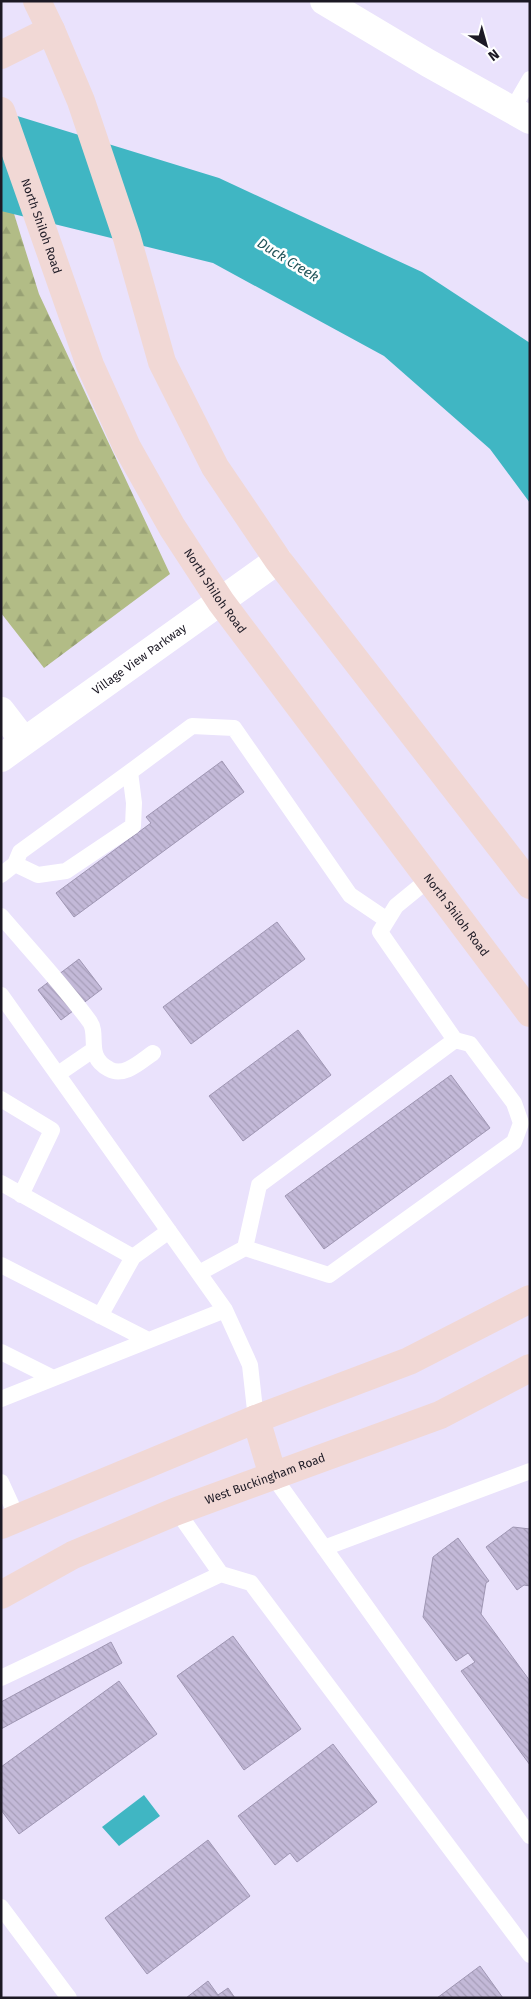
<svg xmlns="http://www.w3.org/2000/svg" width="531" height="1999" font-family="'Fira Sans',sans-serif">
<defs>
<pattern id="forest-firs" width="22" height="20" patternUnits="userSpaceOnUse" patternTransform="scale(1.25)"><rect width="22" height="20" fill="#b2bc86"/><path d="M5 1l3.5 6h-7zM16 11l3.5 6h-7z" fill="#98a174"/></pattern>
<pattern id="building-back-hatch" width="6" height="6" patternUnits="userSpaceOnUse" patternTransform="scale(1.25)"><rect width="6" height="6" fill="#c3b9d8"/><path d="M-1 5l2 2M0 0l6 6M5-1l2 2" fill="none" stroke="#a79eb9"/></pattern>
</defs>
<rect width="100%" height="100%" fill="#eae2fc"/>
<path fill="url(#forest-firs)" d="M1,172L39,294L170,574L44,668L1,613Z"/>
<path fill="#40b6c3" d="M1,111L219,178L422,272L530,343V503L490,449L384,356L213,263L1,211Z
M144,1795L160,1816L119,1846L102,1827Z"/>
<path fill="url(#building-back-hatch)" stroke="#9f96b3" d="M222,761L244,792L74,917L56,893L151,823L146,817Z
M277,922L305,959L191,1044L163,1007Z
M79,959L102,989L61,1020L38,990Z
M298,1030L331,1075L243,1141L209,1096Z
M451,1075L490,1128L324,1249L285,1196Z
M513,1527L530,1529V1586L524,1585L517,1590L486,1547Z
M458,1538L489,1581L486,1583L481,1614L530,1681V1765L461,1671L475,1662L468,1653L456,1661L423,1617L433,1557Z
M233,1636L301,1729L244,1770L177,1676Z
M111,1642L122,1663L1,1729V1702Z
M119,1681L157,1734L19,1834L1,1810V1767Z
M333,1744L377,1802L297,1862L290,1853L275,1865L238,1816Z
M208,1840L250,1896L147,1974L105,1918Z
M480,1966L503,1998H437Z
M208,1981L218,1995L228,1988L235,1998H186Z"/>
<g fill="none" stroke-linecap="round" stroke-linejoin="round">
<path stroke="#fff" stroke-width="16" d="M512,110L530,79
M15,864L38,875L66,871L133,826L134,803L130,772L192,726L234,728L350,895L387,920
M1,875L15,864L20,852L130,772
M429,879L396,906L380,932L455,1040
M1,916C31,951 63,985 90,1022C99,1035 85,1057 109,1069C124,1078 141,1061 153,1053
M1,995L225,1310L250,1365L256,1419
M58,1074L93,1050
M1,1099L52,1130L21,1195
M1,1183L133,1257L100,1316
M133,1257L169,1231
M1,1265L148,1340
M199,1273L245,1248L329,1275L514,1142L521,1123L514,1103L470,1044L455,1040L259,1185L245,1248
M1,1352L53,1378
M1,1399L225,1310
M273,1476L530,1836
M1,1482L17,1517
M177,1511L221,1574
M324,1548L530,1471
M1,1678L221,1574L251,1583L530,1955
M1,1907L69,1998"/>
<g stroke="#fff" stroke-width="28">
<path d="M324,1L428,63L530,120"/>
<path d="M1,711L24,741"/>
<path id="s1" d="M1,758L278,560"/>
</g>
<g stroke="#f1d8d5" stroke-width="28">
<path d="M37,1L51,30L81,101L127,238L162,362L215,467L278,560L530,885"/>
<path d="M1,55L51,30"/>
<path id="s2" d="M1,111L90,365L127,447L172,527L221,602L530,1013"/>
<path d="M256,1419L273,1476"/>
<path d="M1,1525L256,1419L409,1361L530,1299"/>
<path id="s3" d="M1,1595L73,1555L177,1511L440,1415L530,1368"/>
</g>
</g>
<g text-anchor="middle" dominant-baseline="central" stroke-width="5" stroke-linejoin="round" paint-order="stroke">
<g font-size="12" fill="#1c1924" stroke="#fff">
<text stroke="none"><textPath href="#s2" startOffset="122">North Shiloh Road</textPath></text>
<text stroke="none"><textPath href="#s2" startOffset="528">North Shiloh Road</textPath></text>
<text stroke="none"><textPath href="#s1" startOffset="170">Village View Parkway</textPath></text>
<text stroke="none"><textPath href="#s2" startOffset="932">North Shiloh Road</textPath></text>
<text stroke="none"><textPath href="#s3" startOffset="289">West Buckingham Road</textPath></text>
</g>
<g font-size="14" font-style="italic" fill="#23555a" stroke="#fff">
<text transform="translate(288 260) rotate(32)">Duck Creek</text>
</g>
</g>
<rect width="531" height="1999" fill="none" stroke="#1c1924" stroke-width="5"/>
<g transform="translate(486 45) rotate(143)" stroke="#ffffff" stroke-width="4" paint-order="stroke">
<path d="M0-4L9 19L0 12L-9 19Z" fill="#1c1924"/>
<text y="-8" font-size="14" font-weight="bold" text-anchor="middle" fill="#1c1924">N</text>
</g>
</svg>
